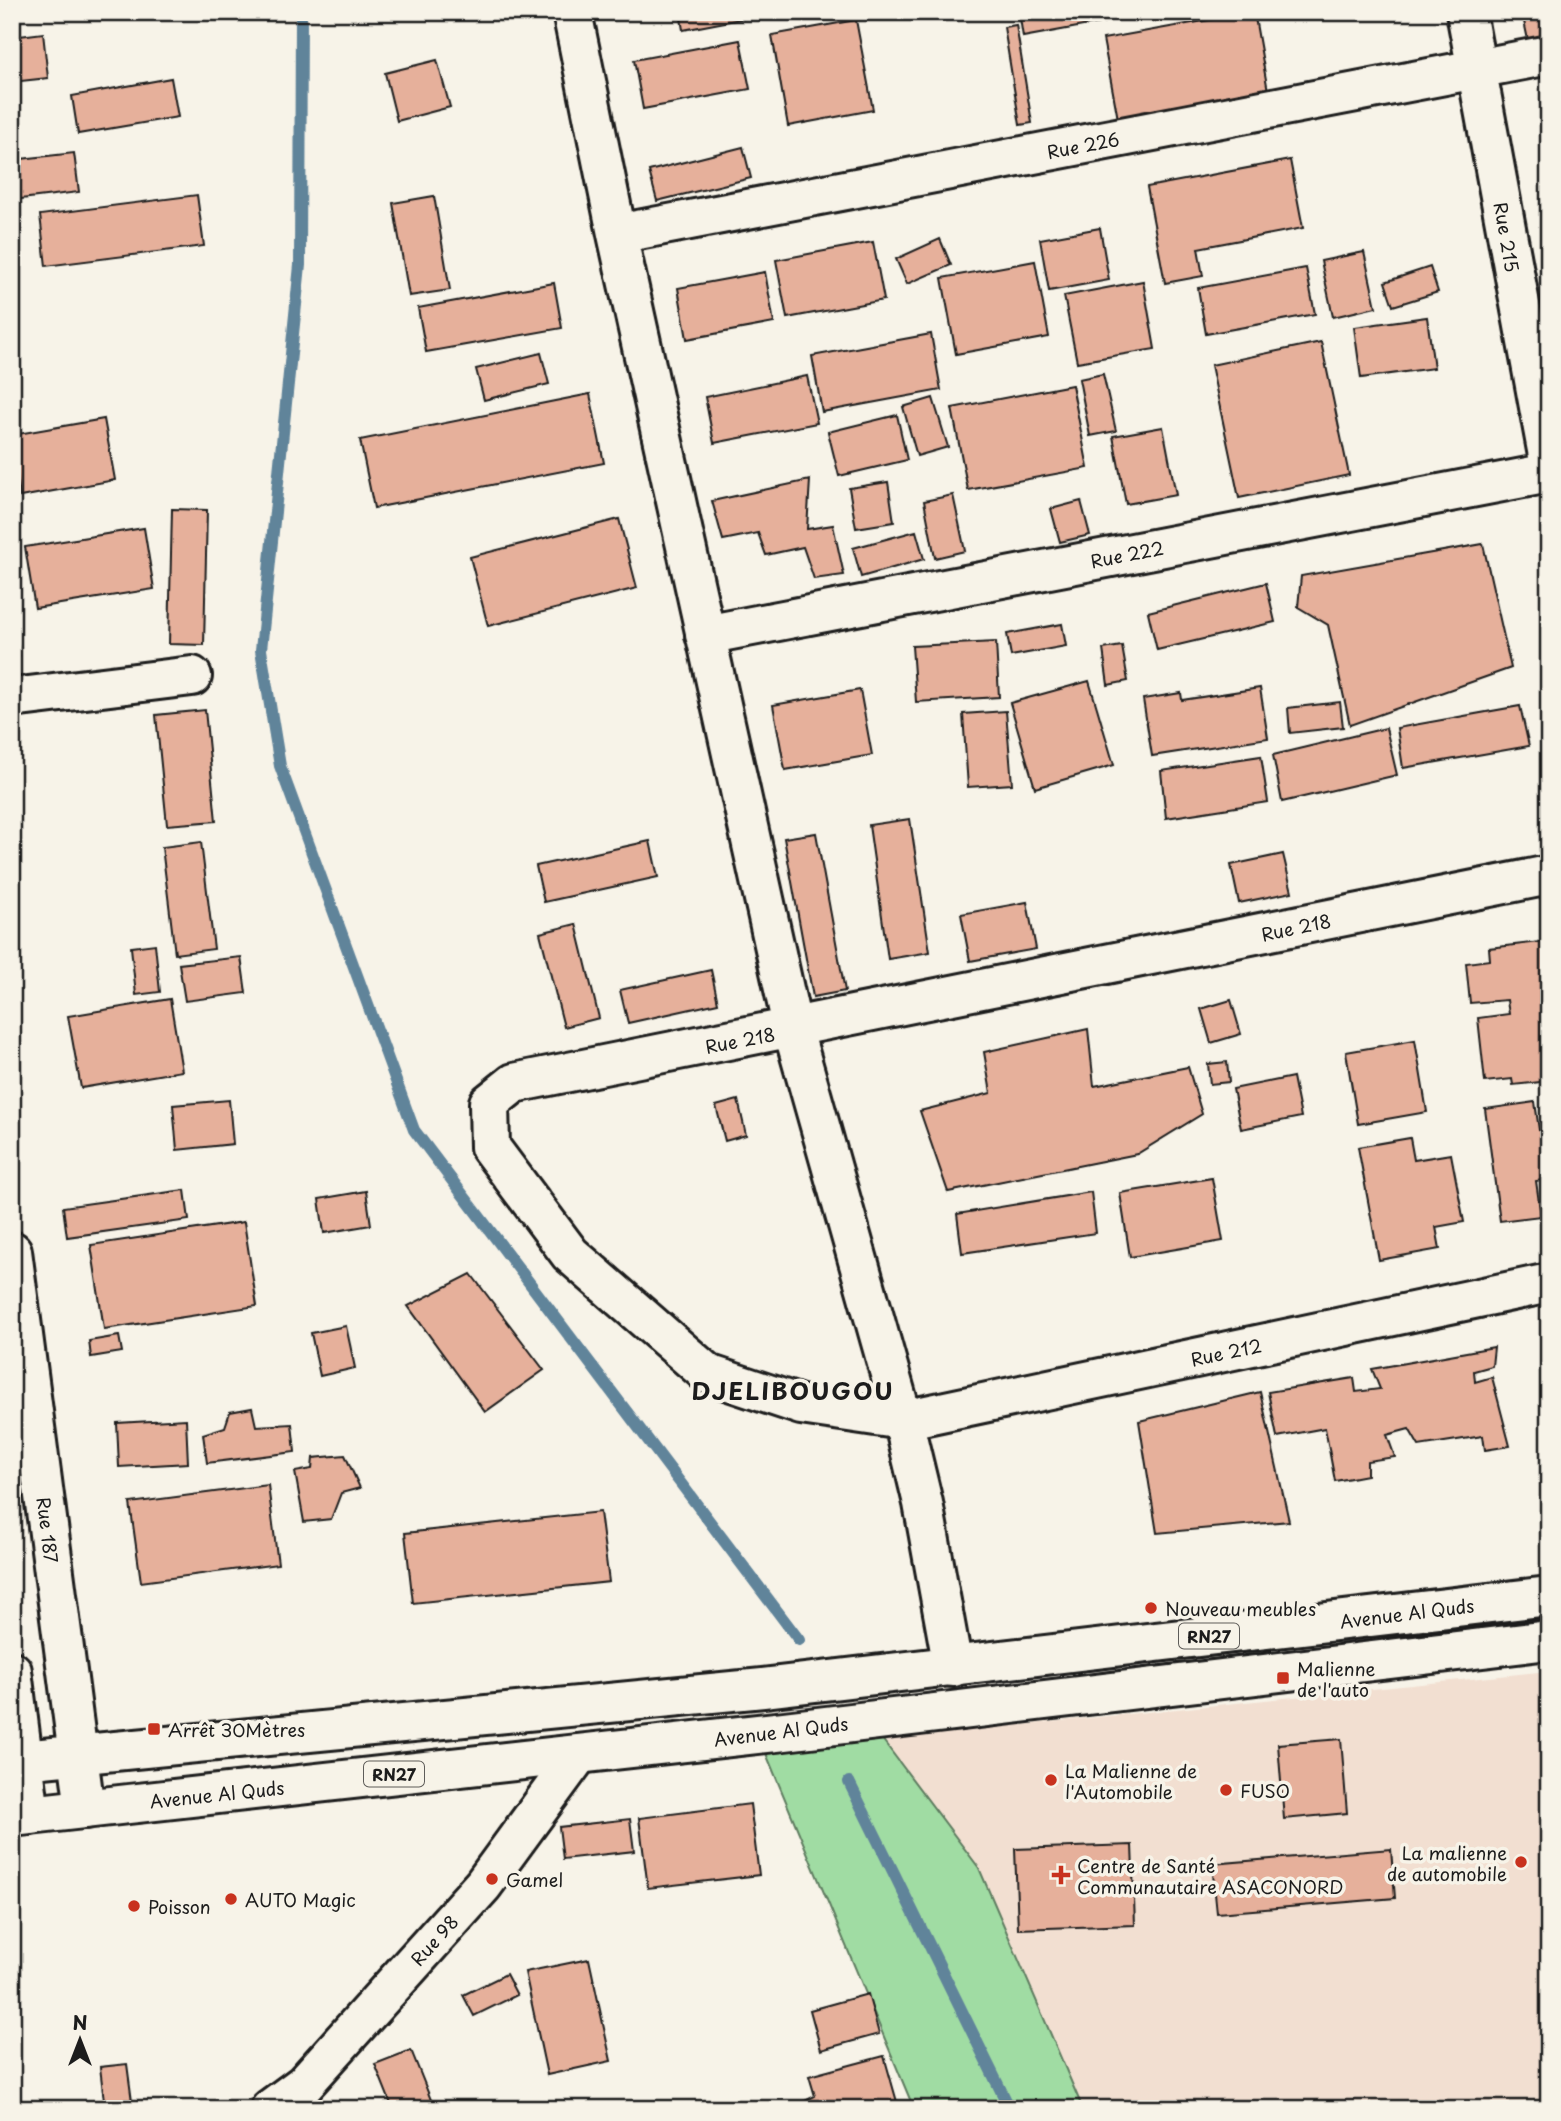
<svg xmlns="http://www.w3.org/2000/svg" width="1561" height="2121" font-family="'Playpen Sans',sans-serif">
<rect width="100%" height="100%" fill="#f7f3e8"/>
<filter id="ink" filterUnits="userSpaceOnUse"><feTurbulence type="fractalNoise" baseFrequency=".0143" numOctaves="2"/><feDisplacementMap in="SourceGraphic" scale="14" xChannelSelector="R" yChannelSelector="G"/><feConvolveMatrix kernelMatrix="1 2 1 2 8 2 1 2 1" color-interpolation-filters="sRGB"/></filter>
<g filter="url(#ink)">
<path fill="#f2dfd1" d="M1549,1671V2109H1083L979,1868L882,1739Z"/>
<path fill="#a0dca3" stroke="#5e7c60" stroke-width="2" d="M882,1739L979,1868L1083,2109H914L765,1751Z"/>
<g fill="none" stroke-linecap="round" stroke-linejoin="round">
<path stroke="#61849a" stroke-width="12" d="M301,12L300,265L261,650L280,766L414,1130L799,1640
M849,1782L1010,2109"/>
</g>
<path fill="#e6b09b" stroke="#1c1c1c" stroke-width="2" d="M680,12H767V14L683,30Z
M1019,12H1114L1116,20L1023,37Z
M1254,12L1268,91L1118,119L1103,39Z
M1522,12H1549V35L1528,40Z
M856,20L873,110L788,126L772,35Z
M1016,25L1032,123L1020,125L1004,27Z
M43,33L48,78L12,82V37Z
M740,40L750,89L643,109L634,60Z
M437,60L450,107L397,121L385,73Z
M171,78L178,117L78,134L72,96Z
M743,147L751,178L657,201L649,171Z
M74,153L79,192L12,200V160Z
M1290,160L1303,228L1198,248L1203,276L1165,283L1147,187Z
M197,195L204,246L46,266L40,215Z
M434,196L450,290L409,296L393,203Z
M1100,228L1109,280L1049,291L1040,239Z
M940,239L951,265L907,284L896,259Z
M873,242L884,300L787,318L776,260Z
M1364,252L1376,307L1333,317L1321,261Z
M1035,261L1049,337L956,354L942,278Z
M1430,267L1438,292L1393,306L1385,282Z
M1306,268L1315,314L1206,334L1198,288Z
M765,272L774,323L687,339L678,288Z
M1143,281L1155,349L1077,362L1064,296Z
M554,283L562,328L426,352L418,308Z
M1427,317L1434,368L1361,378L1354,327Z
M931,334L941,390L822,412L812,356Z
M1321,342L1349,475L1239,498L1211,365Z
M541,353L549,384L484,400L476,369Z
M1103,374L1116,431L1090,436L1079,379Z
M807,376L817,423L714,443L705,397Z
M1072,385L1088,468L968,490L952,408Z
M590,394L604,463L374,508L360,440Z
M933,398L948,447L917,456L903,407Z
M897,415L907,460L839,476L828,432Z
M104,419L115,480L20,497L12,435Z
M1163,427L1176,495L1126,504L1113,436Z
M810,480L807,529L833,525L844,575L814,579L803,547L766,555L758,533L723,540L712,501Z
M888,482L894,522L856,528L849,488Z
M953,495L965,551L935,558L924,501Z
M1081,501L1090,535L1060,542L1051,509Z
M172,509L207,510L204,645L169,644Z
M619,519L637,588L488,626L470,557Z
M144,528L154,589L35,608L25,547Z
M916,531L924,559L861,577L853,548Z
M1483,544L1511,668L1350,725L1328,625L1298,607L1301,576Z
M1266,583L1275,622L1157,650L1148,612Z
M12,611L19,657L12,658Z
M1062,624L1066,646L1011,656L1007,634Z
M996,642L999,697L916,702L912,646Z
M1122,646L1128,681L1108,685L1103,649Z
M1089,681L1114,765L1035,788L1010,703Z
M1260,688L1268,738L1152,756L1143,699L1181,693L1182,700Z
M860,690L872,755L785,770L773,705Z
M1340,702L1343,727L1290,733L1288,708Z
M1520,706L1529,746L1403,768L1397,728Z
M205,710L216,821L167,825L156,715Z
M1006,711L1012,784L968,787L963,714Z
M1386,728L1397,775L1282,802L1273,755Z
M1261,756L1268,802L1166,818L1161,771Z
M910,819L930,952L888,959L869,825Z
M816,833L845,991L813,997L784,838Z
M650,841L658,877L544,902L536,866Z
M201,842L214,949L175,954L162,847Z
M1283,854L1292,892L1239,903L1231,865Z
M1027,902L1036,949L970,961L961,914Z
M576,924L599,1018L564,1027L540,933Z
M1549,941V1081L1513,1085L1512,1079L1485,1082L1478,1018L1509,1014L1507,1000L1470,1003L1466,963L1490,960L1489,948Z
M155,944L160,992L136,995L131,947Z
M241,957L246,993L185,1001L179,964Z
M711,970L718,1003L628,1023L620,990Z
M170,999L182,1071L81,1088L68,1016Z
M1231,1000L1241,1034L1211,1043L1201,1009Z
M1088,1029L1094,1086L1188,1067L1202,1114L1137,1154L948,1192L920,1111L991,1093L984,1052Z
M1415,1040L1427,1112L1358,1124L1346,1052Z
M1227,1062L1229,1082L1210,1084L1208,1064Z
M1293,1077L1301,1117L1241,1129L1233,1089Z
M229,1100L233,1144L177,1150L173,1105Z
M738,1100L746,1135L725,1141L716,1106Z
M1535,1102L1539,1130L1549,1128V1179L1536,1181L1541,1216L1500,1221L1485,1109Z
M1410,1138L1414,1160L1451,1154L1464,1222L1436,1227L1440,1249L1379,1260L1358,1147Z
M1212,1178L1223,1241L1130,1257L1120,1193Z
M185,1190L189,1220L67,1237L63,1207Z
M366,1191L371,1225L324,1233L319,1199Z
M1091,1192L1096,1233L962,1253L957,1214Z
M244,1222L257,1306L104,1329L91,1245Z
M471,1274L544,1370L485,1412L408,1306Z
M346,1326L355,1368L320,1376L311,1333Z
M119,1336L122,1352L91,1357L89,1341Z
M1494,1347L1492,1366L1474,1371L1475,1382L1492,1377L1510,1446L1485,1450L1483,1436L1419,1446L1409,1429L1387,1435L1395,1457L1367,1461V1475L1335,1481L1325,1428L1277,1437L1268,1392L1354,1378L1356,1392L1380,1389L1372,1369Z
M1260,1392L1289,1521L1157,1533L1139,1421Z
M252,1408L256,1426L292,1424L295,1452L207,1463L203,1434L225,1427L230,1412Z
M186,1419L188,1463L119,1467L117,1423Z
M345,1455L360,1488L341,1493L331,1519L304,1522L295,1472L312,1469L313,1458Z
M268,1485L278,1564L141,1582L130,1503Z
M600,1512L609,1582L413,1603L405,1533Z
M1341,1739L1347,1813L1284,1819L1278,1744Z
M750,1804L759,1875L648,1888L639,1818Z
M630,1819L634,1851L563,1859L559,1827Z
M1132,1845L1135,1925L1018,1929L1015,1849Z
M1391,1849L1395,1898L1217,1913L1212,1864Z
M589,1959L611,2061L547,2075L525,1972Z
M506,1974L517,1995L474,2016L463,1995Z
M868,1994L879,2034L821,2050L810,2010Z
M411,2050L433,2105L422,2109H393L375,2064Z
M884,2056L899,2109H789L815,2096L809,2076Z
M127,2064L133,2109H105L100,2067Z"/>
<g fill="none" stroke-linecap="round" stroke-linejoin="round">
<g stroke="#1c1c1c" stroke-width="44">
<path id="minor" d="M572,12L617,234L793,1030L903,1420L923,1503L953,1667
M1466,12L1549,461
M617,234L1549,55
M705,635L1549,473
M12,698L192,676
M1549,875L514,1083L489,1103L490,1147L570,1254L708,1374L801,1405L903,1420L1549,1283
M270,2109L304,2084L483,1885L579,1754"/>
</g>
<g stroke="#1c1c1c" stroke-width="44">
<path id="tertiary" d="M12,1251L85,1809
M12,1671L30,1815"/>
</g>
<g stroke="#1c1c1c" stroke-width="44">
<path id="primary" d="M12,1761L763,1688L1549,1596
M12,1817L776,1732L1549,1640"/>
</g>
<use href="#minor" stroke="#f7f3e8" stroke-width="38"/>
<use href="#tertiary" stroke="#f7f3e8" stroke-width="38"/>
<use href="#primary" stroke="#f7f3e8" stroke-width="38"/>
</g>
</g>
<g fill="#c8321e" stroke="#f7f3e8" stroke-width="2.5">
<circle cx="1151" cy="1608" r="7"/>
<rect x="1276" y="1671" width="14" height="14" rx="3.5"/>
<rect x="147" y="1722" width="14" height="14" rx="3.5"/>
<circle cx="1051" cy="1780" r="7"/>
<circle cx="1226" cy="1790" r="7"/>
<circle cx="1521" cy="1862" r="7"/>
<path d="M1057.5 1864.5h7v7h7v7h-7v7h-7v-7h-7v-7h7z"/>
<circle cx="492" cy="1879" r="7"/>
<circle cx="231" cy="1899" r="7"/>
<circle cx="134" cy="1906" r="7"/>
</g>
<g text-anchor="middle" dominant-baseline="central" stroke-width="7" stroke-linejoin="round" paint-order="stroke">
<g fill="#f7f3e8" stroke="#5e5c59" stroke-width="2">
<rect x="1179" y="1623.5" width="60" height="25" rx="5"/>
<rect x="364" y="1761.5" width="60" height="25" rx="5"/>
</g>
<g font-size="16" font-weight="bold" fill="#1c1c1c">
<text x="1209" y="1636">RN27</text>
<text x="394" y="1774">RN27</text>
</g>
<g font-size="18" fill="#1c1c1c" stroke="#f7f3e8">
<text transform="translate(1083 145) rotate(-11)">Rue 226</text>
<text transform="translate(1507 237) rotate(80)">Rue 215</text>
<text transform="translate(1127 554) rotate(-11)">Rue 222</text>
<text transform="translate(1296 927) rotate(-12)">Rue 218</text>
<text transform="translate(740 1040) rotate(-11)">Rue 218</text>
<text transform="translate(1226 1352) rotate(-12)">Rue 212</text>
<text transform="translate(48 1530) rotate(83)">Rue 187</text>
<text transform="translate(1407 1613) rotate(-7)">Avenue Al Quds</text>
<text transform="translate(781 1731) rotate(-7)">Avenue Al Quds</text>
<text transform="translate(217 1794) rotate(-6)">Avenue Al Quds</text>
<text transform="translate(434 1940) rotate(-48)">Rue 98</text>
</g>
<g font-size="18" fill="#1c1c1c" stroke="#f7f3e8" text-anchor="start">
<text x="1165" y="1608">Nouveau meubles</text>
<text x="1297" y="1668">Malienne<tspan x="1297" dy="21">de l'auto</tspan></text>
<text x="168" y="1729">Arrêt 30Mètres</text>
<text x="1065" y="1770">La Malienne de<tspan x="1065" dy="21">l'Automobile</tspan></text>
<text x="1240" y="1790">FUSO</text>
<text x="1507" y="1852" text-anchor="end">La malienne<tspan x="1507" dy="21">de automobile</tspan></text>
<text x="1077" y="1865">Centre de Santé<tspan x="1077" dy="21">Communautaire ASACONORD</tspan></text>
<text x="506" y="1879">Gamel</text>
<text x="245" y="1899">AUTO Magic</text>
<text x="148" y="1906">Poisson</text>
</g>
<g font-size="24" font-weight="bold" letter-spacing="2" fill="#1c1c1c" stroke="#f7f3e8">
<text x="793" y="1390">DJELIBOUGOU</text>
</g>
</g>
<rect width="1561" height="2121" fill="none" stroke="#f7f3e8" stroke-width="42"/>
<rect x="21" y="21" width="1519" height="2079" fill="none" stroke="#1c1c1c" stroke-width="2.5" filter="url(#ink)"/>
<g transform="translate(80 2040)" stroke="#f7f3e8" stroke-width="5" paint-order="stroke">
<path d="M0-5L12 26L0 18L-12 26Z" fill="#1c1c1c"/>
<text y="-10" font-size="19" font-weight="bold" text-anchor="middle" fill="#1c1c1c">N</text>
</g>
</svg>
